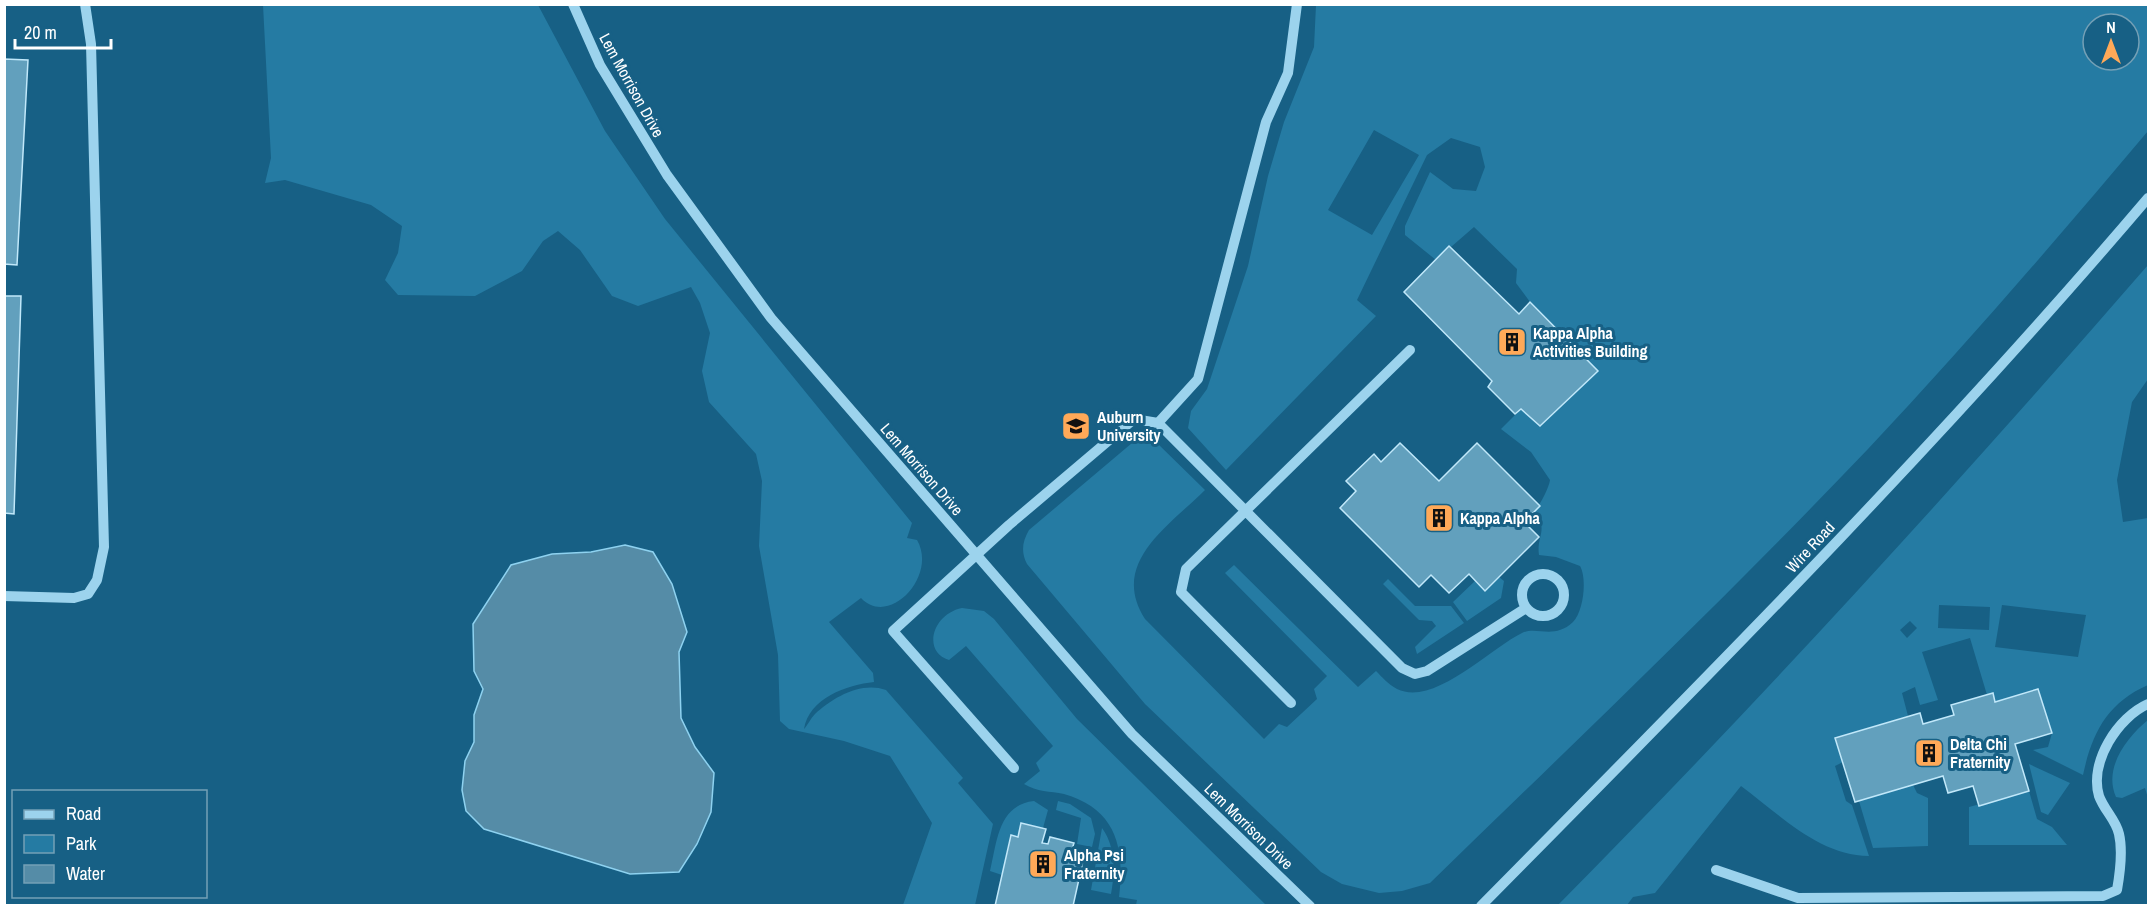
<svg xmlns="http://www.w3.org/2000/svg" width="2153" height="910" font-family="'Archivo Narrow',sans-serif">
<rect width="100%" height="100%" fill="#176085"/>
<path fill="#257ba3" fill-rule="evenodd" d="M263,5H538L605,131L665,219L912,523L907,538L917,540C938,576 889,628 861,598L829,622L873,673L874,682C847,685 809,698 804,729C807,726 811,718 815,714C832,698 861,681 886,690L963,778L958,783L993,824L975,905H903L932,823L890,756L844,741L789,729L780,721L778,655L759,546L762,481L756,454L709,402L702,371L710,333L700,303L691,287L638,306L612,296L580,250L558,231L543,241L522,271L475,296L398,295L385,280L398,253L402,226L371,205L285,180L265,183L271,158Z
M1316,5H2148V131C2057,239 1965,346 1868,449C1726,598 1577,740 1430,883L1402,891L1379,893L1342,884L1321,872L1145,704L1027,564C1021,552 1022,542 1029,530L1132,443L1149,440L1157,443L1205,490C1169,526 1109,563 1145,619L1264,739L1279,724L1287,727L1317,699L1314,689L1327,676L1225,573L1234,565L1358,687L1376,671C1382,677 1388,684 1397,689C1434,707 1489,649 1522,633C1537,626 1554,640 1573,622C1584,611 1587,578 1580,566L1556,557L1539,555C1536,536 1550,528 1533,513C1539,507 1549,488 1550,480L1531,452L1501,429L1521,409L1541,426L1598,371L1530,302L1516,283L1517,269L1474,227L1436,260L1405,235V226L1430,172L1453,189L1476,191L1485,167L1480,147L1451,138L1427,155L1357,300L1376,316L1226,470L1188,428L1191,411L1207,389L1248,266L1268,176L1284,122L1314,47ZM2093,24H2129V60H2093ZM1374,130L1419,155L1372,235L1328,210Z
M2148,265V379L2132,402L2117,480L2123,522L2148,518V685C2107,703 2092,733 2083,775L2033,750L2048,747L2052,733L2038,689L1995,702L1993,693L1987,695L1970,638L1922,652L1938,700L1920,705L1915,687L1902,693L1908,716L1835,738L1843,762L1835,766L1846,801L1852,805L1869,856C1819,856 1779,814 1741,786L1655,893L1633,897L1627,905L1557,906C1761,700 1958,484 2148,265ZM1939,605L1990,607L1989,630L1938,628ZM2002,605L2086,615L2078,657L1995,647ZM1910,621L1917,628L1907,638L1900,630Z
M1499,577L1504,581L1501,598L1467,621L1453,602L1475,581L1485,591Z
M1388,579L1415,606H1451L1464,623L1417,654L1415,647L1436,626L1432,621L1419,620L1383,584Z
M962,608L984,611L994,619L1077,719L1266,905H1136L1137,900L1119,897C1125,849 1117,809 1064,794C1050,791 1037,792 1024,784L1040,771L1036,763L1053,746L966,646L949,660C922,652 932,614 962,608Z
M2148,720V798L2145,788L2122,798L2116,797C2103,768 2127,737 2148,720Z
M2029,764L2070,783L2048,815L2041,812Z
M1913,785L1917,793L1928,798V846L1873,848L1859,801Z
M2029,791L2037,819L2052,827L2067,845H1969V807Z
M1034,801L1048,810L1043,828L1021,823L1018,837L1010,836L1002,875L990,871C997,842 998,805 1034,801Z
M1058,801L1070,804L1091,818L1095,834L1092,847L1077,844L1081,818L1056,810Z
M1102,828C1116,847 1115,872 1111,894L1091,890Z"/>
<path fill="#558ca7" stroke="#8ed2f0" stroke-width="1.5" d="M625,545L653,552L672,584L687,632L679,652L681,718L695,747L714,773L711,812L697,844L679,872L630,874L484,829L466,811L462,790L465,761L474,742V715L483,689L474,671L473,624L511,565L552,554L591,552Z"/>
<path fill="#62a0bd" stroke="#c1e8fa" stroke-width="1.5" d="M4,59L28,60L17,265L4,264Z
M1449,246L1519,314L1530,302L1598,371L1540,426L1521,409L1515,414L1488,387L1492,381L1404,292Z
M4,296H21L14,514L4,513Z
M1400,443L1439,481L1477,443L1540,506L1524,522L1539,537L1485,591L1469,574L1449,593L1431,575L1419,587L1340,508L1356,491L1346,481L1374,454L1381,462Z
M2038,689L2052,733L2015,744L2029,791L1979,806L1973,786L1948,793L1943,776L1855,802L1835,738L1920,713L1923,724L1954,715L1951,705L1993,693L1995,702Z
M1021,823L1046,829L1042,843L1048,844L1050,837L1074,843L1072,849L1085,852L1073,906H995L1011,835L1018,837Z"/>
<g fill="none" stroke-linecap="round" stroke-linejoin="round">
<path stroke="#9cd3ed" stroke-width="10" d="M573,4L600,65L667,175L771,318L1132,734L1310,906
M1158,423L1198,379L1266,122L1288,73L1297,4
M1522 595a21 21 0 1 1 42 0a21 21 0 1 1-42 0Z
M4,596L74,598L88,594L97,580L104,547L91,44L85,4
M1291,703L1181,592L1186,569L1410,350
M1014,768L893,631L1009,525L1134,419L1158,423L1402,668L1415,674L1427,671L1526,608
M1716,870L1798,898L2103,896L2117,890C2120,873 2123,851 2119,834C2116,820 2104,810 2099,796C2089,762 2118,717 2148,704
M1481,906C1709,675 1938,445 2148,198"/>
</g>
<defs>
<g id="building-square" transform="scale(1.5)"><rect x="-9" y="-9" width="18" height="18" rx="4" fill="#ffa958" stroke="#176085"/><path d="M-4-6H4V6H1V3H-1V6H-4ZM-2.5-4.3h1.7v1.8h-1.7ZM.8-4.3h1.7v1.8H.8ZM-2.5-1h1.7V.8h-1.7ZM.8-1h1.7V.8H.8Z" fill="#111"/></g>
<g id="university-square" transform="scale(1.5)"><rect x="-9" y="-9" width="18" height="18" rx="4" fill="#ffa958" stroke="#176085"/><path d="M0-5L7-2L0 1L-7-2ZM-4 1L0 2.5L4 1V4Q0 6-4 4Z" fill="#111"/></g>
</defs>
<g fill-rule="evenodd">
<use href="#building-square" x="1512" y="342"/>
<use href="#university-square" x="1076" y="426"/>
<use href="#building-square" x="1439" y="518"/>
<use href="#building-square" x="1929" y="753"/>
<use href="#building-square" x="1043" y="864"/>
</g>
<g text-anchor="middle" dominant-baseline="central" stroke-width="6" stroke-linejoin="round" paint-order="stroke">
<g font-size="16" fill="#fff" stroke="#176085">
<text transform="translate(632 85) rotate(61)">Lem Morrison Drive</text>
<text transform="translate(922 469) rotate(49)">Lem Morrison Drive</text>
<text transform="translate(1810 547) rotate(-47)">Wire Road</text>
<text transform="translate(1249 826) rotate(44)">Lem Morrison Drive</text>
</g>
<g font-size="16" font-weight="bold" fill="#fff" stroke="#176085" text-anchor="start">
<text x="1533" y="333">Kappa Alpha<tspan x="1533" dy="18">Activities Building</tspan></text>
<text x="1097" y="417">Auburn<tspan x="1097" dy="18">University</tspan></text>
<text x="1460" y="518">Kappa Alpha</text>
<text x="1950" y="744">Delta Chi<tspan x="1950" dy="18">Fraternity</tspan></text>
<text x="1064" y="855">Alpha Psi<tspan x="1064" dy="18">Fraternity</tspan></text>
</g>
</g>
<rect width="2153" height="910" fill="none" stroke="#ffffff" stroke-width="12"/>
<rect x="12" y="790" width="195" height="108" fill="#176085" stroke="#74a0b6" stroke-width="1.5"/>
<rect x="24" y="810" width="30" height="9" fill="#9cd3ed" stroke="#74a0b6" stroke-width="1.5"/>
<text x="66" y="820" font-size="18" fill="#ffffff">Road</text>
<rect x="24" y="835" width="30" height="18" fill="#257ba3" stroke="#74a0b6" stroke-width="1.5"/>
<text x="66" y="850" font-size="18" fill="#ffffff">Park</text>
<rect x="24" y="865" width="30" height="18" fill="#558ca7" stroke="#74a0b6" stroke-width="1.5"/>
<text x="66" y="880" font-size="18" fill="#ffffff">Water</text>
<g transform="translate(2111 42)"><circle r="28" fill="#176085" stroke="#74a0b6" stroke-width="1.5"/>
<path d="M0-4.5L10 22L0 15L-10 22Z" fill="#ffa958"/>
<text y="-9" font-size="16" font-weight="bold" text-anchor="middle" fill="#ffffff">N</text>
</g>
<path d="M15 39v9h96v-9" fill="none" stroke="#ffffff" stroke-width="3"/>
<text x="24" y="39" font-size="18" fill="#ffffff" stroke="#176085" stroke-width="4.5" paint-order="stroke">20 m</text>
</svg>
